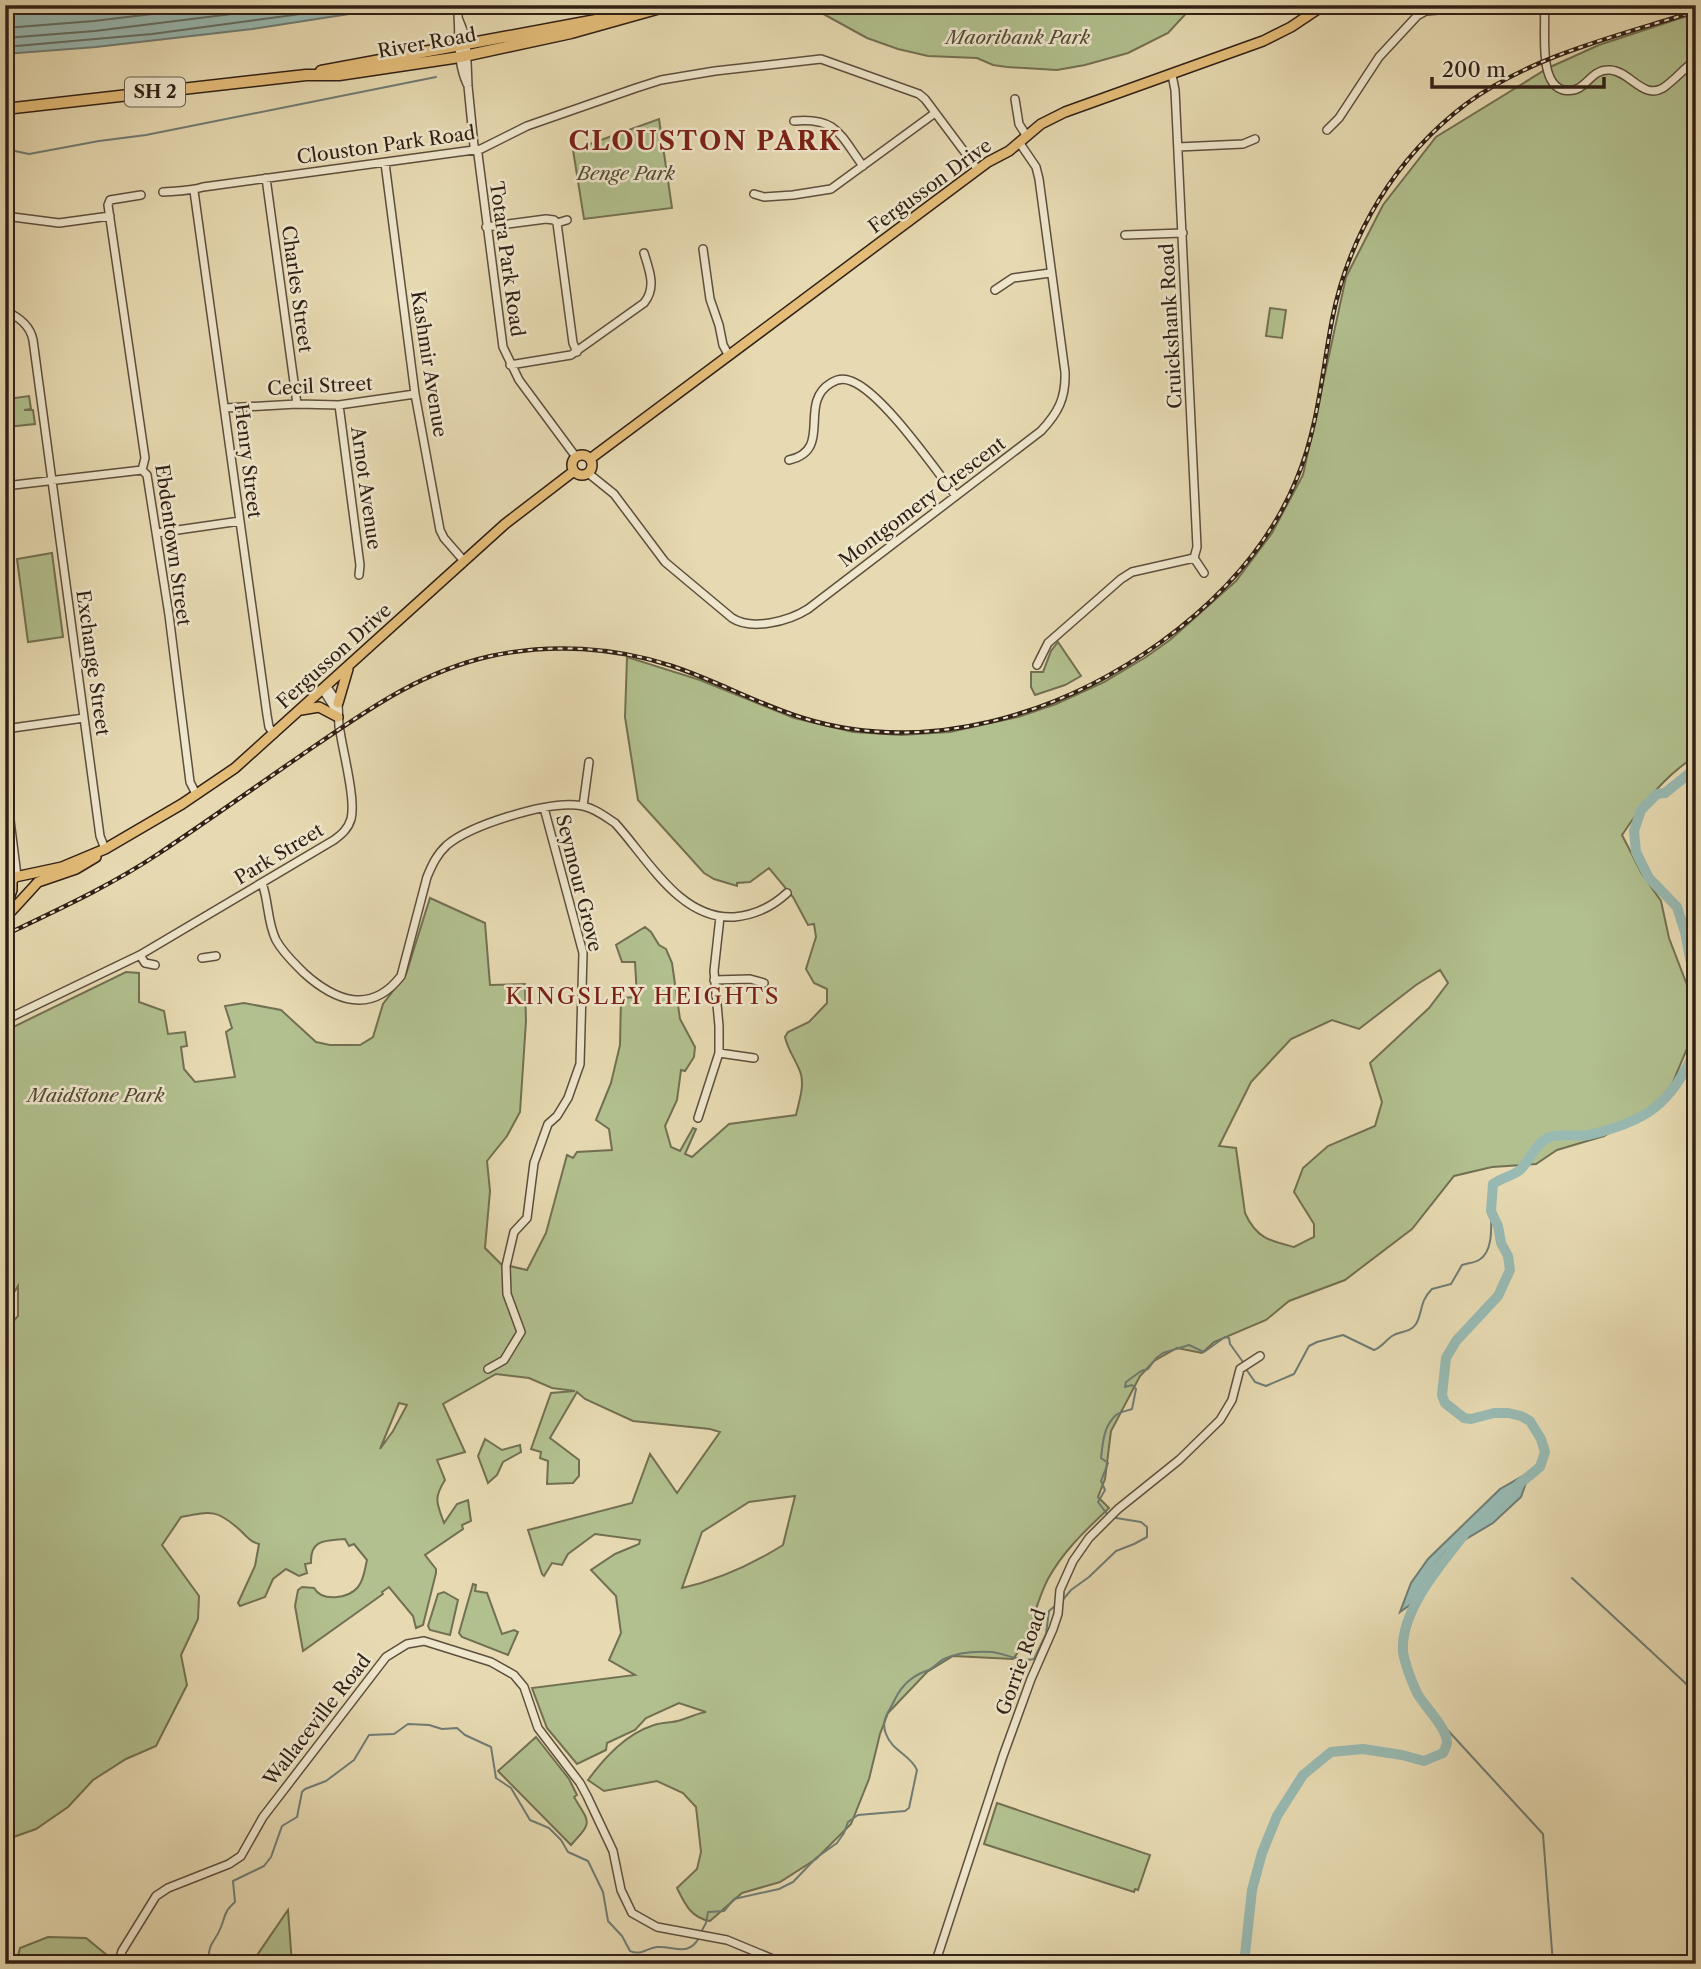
<svg xmlns="http://www.w3.org/2000/svg" width="1701" height="1969" font-family="'Libre Caslon Text',serif">
<rect width="100%" height="100%" fill="#e7dab2"/>
<filter id="stains"><feTurbulence type="fractalNoise" baseFrequency=".00286" numOctaves="4"/><feColorMatrix values="0 0 0 0 .2 0 0 0 0 .09 0 0 0 0 .02 0 0 0 .5 -.17"/></filter>
<radialGradient id="worn" r=".72"><stop offset=".6" stop-color="#630" stop-opacity="0"/><stop offset="1" stop-color="#630" stop-opacity=".3"/></radialGradient>
<path fill="#b2c08f" stroke="#727052" stroke-width="2" fill-rule="evenodd" d="M807,5H1194L1168,33L1128,53L1085,65L1057,70L1007,67L993,65L977,58L928,56L898,49L867,38Z
M1696,13V756C1665,775 1642,805 1622,835L1642,874L1661,901L1669,938L1692,998L1694,1019L1689,1044L1673,1082L1665,1095L1639,1116L1604,1136L1557,1150L1536,1164L1492,1167L1454,1176L1412,1229L1345,1280L1289,1301L1266,1320L1214,1342L1202,1353L1177,1348L1154,1361L1140,1376L1111,1431L1105,1479L1098,1497L1109,1508C1086,1530 1063,1551 1048,1579C1034,1605 1032,1636 1013,1659L953,1656L927,1672L888,1713L880,1734L869,1779L851,1824L816,1859L780,1882L742,1893L710,1921C691,1918 685,1904 677,1888L697,1869L701,1852L696,1807L683,1793L657,1781L604,1791L588,1780C605,1757 626,1734 654,1725C663,1722 673,1723 681,1720C691,1717 698,1713 706,1712L679,1703L646,1718L635,1730L607,1743L606,1750L577,1764L547,1728L532,1688L635,1675L609,1660L621,1633L616,1596L591,1570L615,1554L639,1544L640,1540L595,1534L568,1554L562,1565L552,1563L544,1576L542,1574L528,1530L632,1503L650,1454L677,1493L720,1432L710,1429L633,1421L585,1399L577,1392L550,1438L579,1460V1476L573,1483L547,1484L548,1461L540,1458L541,1452L531,1449L551,1393L575,1391L552,1388L529,1378L496,1374L443,1404L465,1452L437,1460L445,1480C433,1499 437,1503 444,1523L457,1504L468,1500L471,1521L462,1525L463,1529L425,1555L436,1569V1573L423,1625L416,1628L413,1616L389,1587L382,1592L383,1594L303,1651L295,1606L298,1590L302,1587L314,1588C322,1602 348,1599 358,1587C364,1580 365,1568 367,1560L354,1544L349,1546L345,1539C325,1541 310,1539 311,1563L305,1564L307,1573L299,1576L286,1569L273,1579L265,1597L240,1606L238,1603L255,1566L259,1544C251,1542 247,1537 241,1531C217,1509 211,1511 181,1517L162,1545L199,1596L198,1619L181,1655L187,1685L156,1746L126,1759L93,1780L68,1807L36,1829L5,1840V1331L18,1316V1286L5,1307V1031L126,972L139,973V1002L164,1011L168,1034L185,1032L187,1046L181,1047L184,1069L195,1082L235,1077L226,1032L232,1028L225,1006L244,1003L281,1010L316,1042L330,1045H360L373,1037L383,1004L406,974L430,898L485,923L490,985L525,984L526,1021L520,1112L507,1136L487,1161L490,1191L485,1248L501,1264L527,1270L546,1233L567,1155L573,1158L577,1152L612,1150L609,1129L596,1120L611,1083L620,1045L621,998L637,997L635,962H622L616,945L645,927L651,932L659,945L666,949L672,963L680,1019L695,1047L694,1057L685,1071L681,1070L677,1100L665,1126L671,1147L680,1151L693,1128L696,1129L685,1154L692,1157L729,1124L796,1115C799,1101 806,1083 799,1069C794,1057 788,1050 785,1037L788,1032L809,1022L827,1003V989L814,983L806,969L816,937L814,924L808,925L793,897L769,868L750,882L737,883V886L714,879L704,873L638,800L625,717L627,657L700,680L794,718L853,732L901,735L950,732L1018,717L1056,704L1104,682L1146,657L1170,640L1236,581L1272,533L1303,475L1346,277L1383,205L1436,137L1548,68L1599,45ZM1440,970L1448,983L1429,1008L1370,1063L1382,1102L1375,1126L1328,1146L1303,1168L1294,1192L1314,1224V1237L1294,1247C1270,1241 1256,1238 1245,1213L1236,1148L1219,1146L1251,1082L1291,1039L1332,1020L1359,1029L1416,985ZM399,1403L407,1405L393,1431L380,1449ZM795,1496L783,1545C751,1565 718,1580 682,1588L702,1532L749,1502Z
M659,119L672,208L584,219L573,150Z
M1270,308L1286,310L1282,338L1266,336Z
M29,396L31,409L24,410H33L35,424L7,427L5,413L10,412L7,399Z
M52,553L63,637L28,642L17,559Z
M1058,642L1081,676L1065,685L1035,695L1031,687V672H1043L1051,651Z
M485,1439L502,1450L520,1445L521,1452L503,1462L497,1475L488,1483L478,1456Z
M473,1584L476,1585L475,1591L487,1593L502,1634L514,1630L518,1632L508,1655L462,1637L459,1633Z
M444,1592L458,1600L450,1635L430,1630L428,1626L438,1594Z
M536,1737L569,1779L577,1795L574,1797C590,1824 593,1821 571,1845L498,1771Z
M997,1803L1150,1855L1138,1890L1135,1889L1134,1892L984,1844Z
M288,1910L292,1964H251Z
M48,1937L86,1938L108,1956L107,1964H16L20,1948Z"/>
<path fill="#98bab3" stroke="#6f7c74" stroke-width="2" d="M5,5H407L252,29L96,47L5,54Z
M1530,1472L1521,1497L1493,1523L1446,1551L1437,1563L1421,1597L1400,1612L1411,1583L1428,1559L1500,1489Z"/>
<g fill="none" stroke-linecap="round" stroke-linejoin="round">
<path stroke="#646d64" stroke-width="2" d="M5,28L94,21L227,5
M5,38L95,31L305,5
M5,47L152,34L368,5"/>
<path stroke="#6f7c74" stroke-width="2" d="M10,150L29,154L99,141L146,135L436,77
M1246,1369L1255,1382L1266,1386L1294,1374L1309,1346L1317,1342L1343,1335L1374,1350C1382,1347 1385,1341 1392,1336C1400,1331 1410,1333 1416,1324C1423,1312 1419,1302 1432,1289L1451,1284L1462,1265C1468,1263 1474,1263 1479,1260C1494,1251 1491,1225 1491,1211
M1107,1514L1098,1502L1105,1490L1101,1481L1108,1463L1101,1458C1103,1443 1103,1427 1116,1415C1119,1412 1127,1411 1132,1409L1136,1389L1132,1385L1125,1387L1126,1382L1141,1371L1148,1369L1156,1358L1163,1353L1189,1345L1204,1352L1225,1337L1229,1338L1230,1344L1243,1362
M1572,1578L1696,1693
M1061,1602L1071,1590L1089,1577L1116,1551L1134,1544L1147,1537V1527L1141,1522L1116,1518
M1431,1712L1543,1834L1553,1964
M701,1932L706,1923L708,1912L724,1911L734,1899L779,1889L793,1882L816,1858L837,1843L844,1833L848,1822L858,1815L905,1811L909,1808L917,1770C911,1755 892,1751 886,1734C880,1719 890,1711 895,1699C902,1685 912,1676 926,1671C933,1669 938,1662 944,1659C958,1652 977,1651 992,1652C1006,1654 1021,1662 1034,1659L1046,1634L1049,1611L1056,1605
M208,1964C209,1939 214,1945 221,1927C226,1914 224,1912 235,1902L233,1881L264,1866L271,1857L282,1826L297,1817L302,1792L305,1789L326,1781L354,1760L369,1735L394,1734L408,1724L429,1725L442,1729L457,1728L465,1735L491,1747L496,1778L511,1788L530,1820L549,1828L561,1840L568,1852L588,1861L603,1892L608,1921L622,1936L630,1951C642,1956 646,1948 657,1947C675,1946 688,1957 699,1938"/>
<path stroke="#98bab3" stroke-width="10" d="M1696,768L1665,793L1657,794L1641,810L1634,831L1636,852L1649,878L1677,907L1685,932L1696,989
M1519,1484L1540,1467L1545,1452L1541,1439L1530,1421L1521,1416L1508,1413H1494L1471,1419L1464,1418L1445,1403L1442,1395L1446,1358L1456,1341L1498,1296L1510,1270L1508,1256L1501,1243L1498,1226L1491,1211L1493,1184C1502,1177 1514,1176 1521,1169C1531,1159 1535,1143 1550,1137C1562,1133 1575,1137 1588,1135C1646,1122 1672,1104 1696,1048
M1244,1964L1252,1890L1262,1853L1277,1816L1303,1775L1331,1752L1363,1749L1402,1755L1424,1761L1443,1753C1444,1752 1447,1744 1447,1743C1448,1729 1424,1706 1417,1693C1412,1682 1405,1664 1403,1652C1400,1611 1441,1564 1464,1535"/>
<g stroke="#5e4e3d" stroke-width="10">
<path id="minor" d="M457,5C461,32 455,58 467,84
M1544,5C1547,27 1537,82 1563,90C1569,91 1574,91 1579,88C1590,81 1595,69 1610,70C1630,71 1643,100 1663,88C1675,80 1684,68 1696,60
M459,20L466,38L468,86L474,146L478,154L503,347L519,380L576,457
M1172,75L1175,90L1197,547L1194,558L1204,573
M1015,99L1019,124L1026,135
M794,121C837,117 840,135 863,166
M1327,130L1339,118L1379,57L1417,16L1426,11L1461,8L1471,5
M1178,147L1243,144L1255,139
M385,163L415,394L440,530L444,538L464,561
M266,178L297,404
M194,191L267,715L269,727L274,734
M163,192C177,191 191,191 203,187L481,149L527,126L636,88L661,80L715,71L821,59L919,94L925,99L978,170
M754,194L764,197L793,195L831,189L935,113
M141,195L110,200L108,205L145,458L142,470L147,475L169,615L190,782L196,794
M5,216L59,223L110,216
M557,223L573,343L577,352
M486,227L546,219L554,220L557,223L567,220
M1125,235L1183,233
M703,249L710,299L719,325L723,345L729,356
M995,290L1013,278L1050,273
M5,311C19,317 30,325 33,340L100,836L105,849
M510,365L571,355L644,303C657,287 649,270 644,253
M339,405L360,565L359,575
M225,408L297,404L339,405L415,394
M789,460C834,450 797,403 831,383C837,379 844,378 851,381C882,392 934,468 956,496
M588,473L614,494L665,562L732,618C752,631 789,621 808,609L1041,431C1058,413 1066,398 1065,372L1039,179L1036,167L1019,142
M5,486L142,470
M157,533L240,521
M1037,665L1048,643L1121,579L1132,572L1194,558
M327,687L338,703L339,727
M323,690L337,712
M5,729L84,718
M5,781L17,876
M583,806L589,762
M262,883C269,902 267,922 276,940C283,953 294,963 304,973C335,1001 371,1015 401,976L427,877C432,865 437,854 447,845C471,825 545,802 576,805C591,806 603,815 615,823C648,859 680,920 734,917C755,915 772,907 787,893
M140,955L145,963L155,965
M202,958L216,956
M714,980L750,979L764,983
M5,1020L140,955L334,840C342,834 348,829 351,819C356,800 343,752 340,731
M719,1053L754,1058
M698,1118L719,1053V1026L714,971L720,917
M488,1369L504,1360L521,1332L507,1294L506,1266L514,1232L527,1218L534,1163L548,1124L557,1116L568,1098L580,1064L583,953L544,808
M118,1964L122,1951L156,1896L168,1888L229,1864L241,1856L263,1817L386,1657L407,1644L424,1641L491,1662L514,1675L524,1687L538,1728L580,1783L587,1796L613,1851L621,1890L632,1913L657,1927L727,1940L785,1964
M935,1964L1003,1756L1031,1679L1053,1629L1058,1614L1060,1590L1073,1561L1089,1538L1118,1509L1179,1460L1220,1420L1232,1400L1240,1369L1260,1356"/>
</g>
<g stroke="#312016" stroke-width="12">
<path id="major" d="M572 465a10 10 0 1 1 20 0a10 10 0 1 1-20 0Z
M590,459L988,162L1009,151L1041,124L1065,112L1263,41L1291,27L1324,5
M338,703L348,669
M301,710L319,707L338,717
M5,909L12,890V881L15,877L62,867L105,849L182,804L235,768L505,524L574,471
M5,918L38,882L76,869L96,857"/>
</g>
<g stroke="#312016" stroke-width="13">
<path id="highway" d="M321,71L623,15
M5,109L306,75H339L460,57L571,33L671,5"/>
</g>
<use href="#minor" stroke="#efe7cd" stroke-width="7"/>
<use href="#major" stroke="#e4bd79" stroke-width="9"/>
<use href="#highway" stroke="#e4bd79" stroke-width="10"/>
<g stroke="#312016" stroke-width="4.5">
<path id="rail" d="M5,935C57,910 110,886 158,854C212,818 265,780 319,743C373,706 424,671 491,656C551,643 614,647 672,666C717,681 758,704 803,718C926,756 1060,715 1161,642C1219,600 1270,545 1297,478C1318,428 1322,372 1332,320C1349,234 1396,157 1466,104C1533,55 1618,36 1696,11"/>
</g>
<use href="#rail" stroke="#efe7cd" stroke-width="2" stroke-dasharray="5" stroke-linecap="butt"/>
</g>
<g text-anchor="middle" dominant-baseline="central" stroke-width="5" stroke-linejoin="round" paint-order="stroke">
<rect fill="#efe7cd" stroke="#6a5c4d" stroke-width="2" x="125" y="77.5" width="60" height="29" rx="5"/>
<g font-size="18" font-weight="bold" fill="#312016">
<text x="155" y="92">SH 2</text>
</g>
<g font-size="19" font-style="italic" fill="#514834" stroke="#efe7cd">
<text x="1018" y="37">Maoribank Park</text>
<text x="626" y="173">Benge Park</text>
<text x="96" y="1095">Maidstone Park</text>
</g>
<g font-size="19" fill="#312016" stroke="#efe7cd">
<text transform="translate(427 43) rotate(-10)">River Road</text>
<text transform="translate(386 145) rotate(-8)">Clouston Park Road</text>
<text transform="translate(930 186) rotate(-36)">Fergusson Drive</text>
<text transform="translate(507 259) rotate(82)">Totara Park Road</text>
<text transform="translate(297 289) rotate(82)">Charles Street</text>
<text transform="translate(1171 326) rotate(-93)">Cruickshank Road</text>
<text transform="translate(429 364) rotate(81)">Kashmir Avenue</text>
<text transform="translate(320 386) rotate(-3)">Cecil Street</text>
<text transform="translate(248 461) rotate(83)">Henry Street</text>
<text transform="translate(366 488) rotate(82)">Arnot Avenue</text>
<text transform="translate(922 502) rotate(-37)">Montgomery Crescent</text>
<text transform="translate(173 545) rotate(82)">Ebdentown Street</text>
<text transform="translate(334 656) rotate(-42)">Fergusson Drive</text>
<text transform="translate(93 663) rotate(82)">Exchange Street</text>
<text transform="translate(279 854) rotate(-31)">Park Street</text>
<text transform="translate(579 883) rotate(76)">Seymour Grove</text>
<text transform="translate(1021 1662) rotate(-70)">Gorrie Road</text>
<text transform="translate(317 1720) rotate(-52)">Wallaceville Road</text>
</g>
<g font-size="23" letter-spacing="2" fill="#7a1f14" stroke="#efe7cd">
<text x="643" y="996">KINGSLEY HEIGHTS</text>
</g>
<g font-size="26" font-weight="bold" letter-spacing="2" fill="#7a1f14" stroke="#efe7cd">
<text x="705" y="141">CLOUSTON PARK</text>
</g>
</g>
<rect width="1701" height="1969" fill="none" stroke="#e7dab2" stroke-width="28"/>
<rect x="7" y="7" width="1687" height="1955" fill="none" stroke="#312016" stroke-width="3.5"/>
<rect x="14" y="14" width="1673" height="1941" fill="none" stroke="#312016" stroke-width="2"/>
<path d="M1432 77v10h172v-10" fill="none" stroke="#312016" stroke-width="3.5"/>
<text x="1442" y="77" font-size="21" fill="#312016" stroke="#efe7cd" stroke-width="5" paint-order="stroke">200 m</text>
<rect width="100%" height="100%" filter="url(#stains)"/>
<rect width="100%" height="100%" fill="url(#worn)"/>
</svg>
